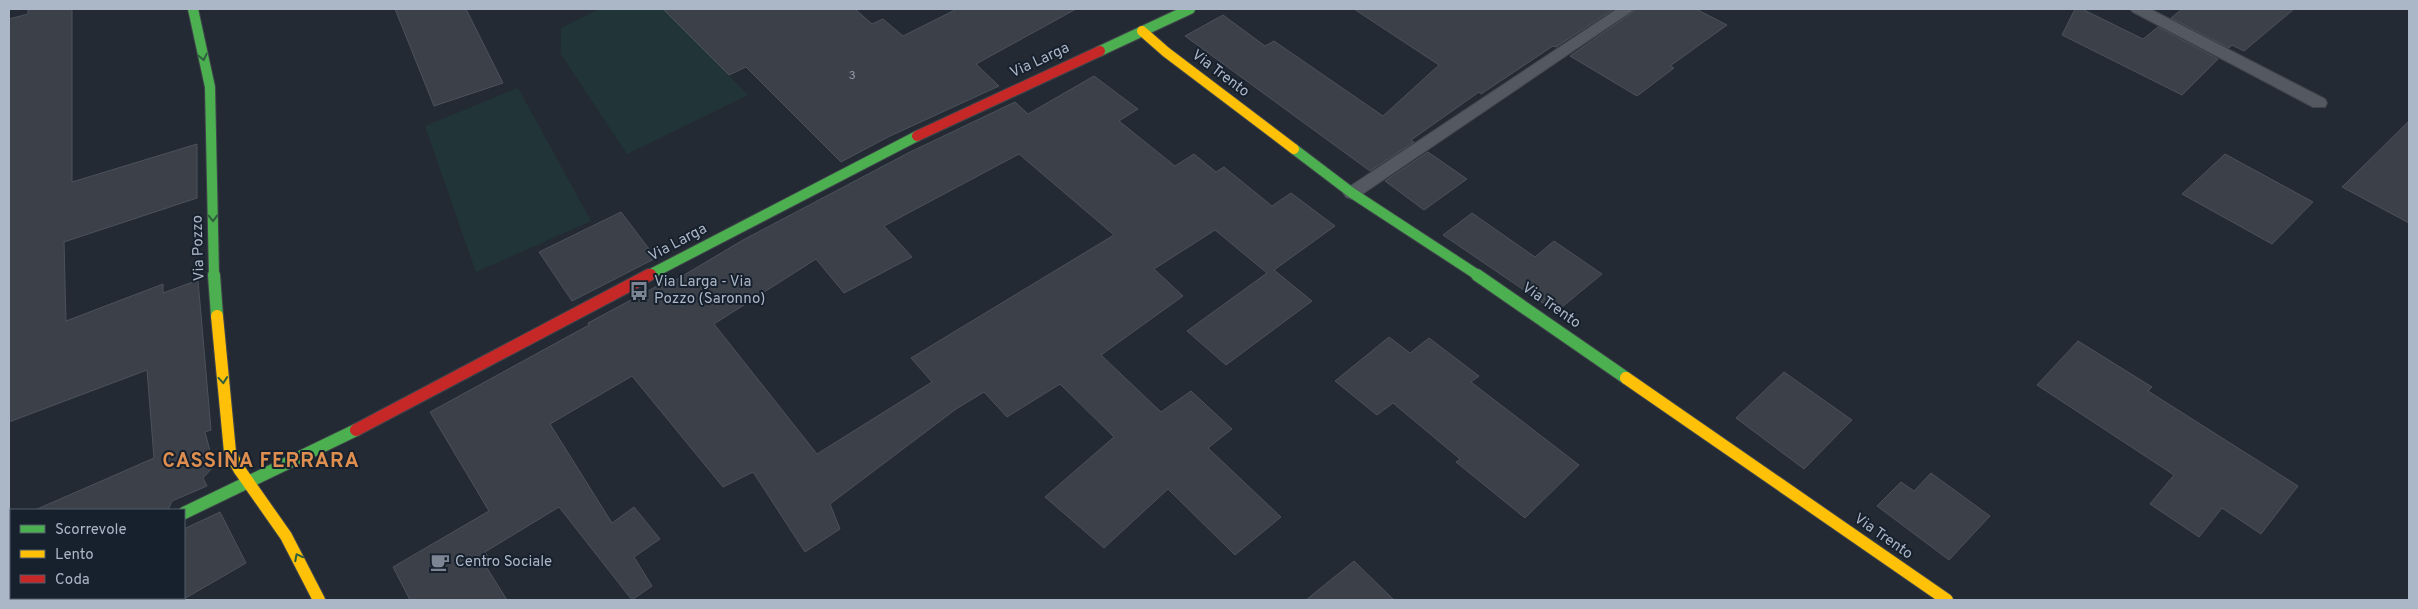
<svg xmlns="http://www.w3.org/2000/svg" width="2418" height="609" font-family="Overpass,sans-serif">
<rect width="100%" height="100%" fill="#242a33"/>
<path fill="#213539" d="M599,9H692L672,18L748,95L627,154L561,54V28Z
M518,88L591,221L476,272L425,126Z"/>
<path fill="#3b4049" stroke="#4b525c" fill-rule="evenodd" d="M28,9H72V182L197,144V198L64,242L66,321L163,284V293L198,280L211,430L205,432L214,466L203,478L207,486L172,501L168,510H35L154,458L147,370L9,422V19L28,14Z
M395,9H466L503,83L434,106Z
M663,9H855L872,24L883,19L903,36L957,9H1076L976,64L999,86L888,137L841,162L746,67L729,75Z
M1354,9H1614L1556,47L1553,46L1481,94L1479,92L1411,140L1414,142L1370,171L1185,36L1223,15L1265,46L1274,41L1383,116L1439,65Z
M1637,9H1696L1727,25L1670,66L1674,68L1637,96L1570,56Z
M2075,9H2082L2143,39L2158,27L2218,59L2182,95L2062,35Z
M2182,9H2294L2244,51L2232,45L2229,48L2171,18Z
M1094,76L1138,109L1119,121L1175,166L1194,154L1216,172L1224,167L1272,206L1291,193L1335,226L1274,270L1312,301L1226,365L1187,331L1267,273L1215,230L1154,269L1183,296L1101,355L1161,412L1191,391L1232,429L1208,448L1281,517L1235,555L1168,489L1104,548L1045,497L1114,437L1060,384L1007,417L984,392L956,409L830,504L840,529L805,552L753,472L723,487L632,376L550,424L612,523L634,507L660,539L634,557L652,586L632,600L559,507L485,552L488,557L482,560L507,600H410L393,567L489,511L430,412L589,325L588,323L672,278L674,281L743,240L908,153L1015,102L1028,114ZM1019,154L1114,235L911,358L932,382L817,454L714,324L816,259L844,293L912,257L884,226Z
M2409,121V223L2342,187Z
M1428,152L1467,179L1424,210L1385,181Z
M2225,154L2313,202L2272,244L2182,194Z
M621,212L656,258L572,301L539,252Z
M1472,213L1535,257L1554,241L1602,274L1556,312L1443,235Z
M1389,337L1410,353L1429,338L1479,376L1471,382L1579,465L1525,518L1456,462L1460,459L1393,403L1377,415L1335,381Z
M2078,341L2152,387L2148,391L2298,486L2261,534L2222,508L2199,537L2150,504L2174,475L2037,385Z
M1784,372L1852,420L1804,469L1736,418Z
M1931,473L1990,516L1949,560L1877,506L1901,482L1914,491Z
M220,512L246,563L184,599V529Z
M1354,561L1394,600H1306Z"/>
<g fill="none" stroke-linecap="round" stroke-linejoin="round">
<g stroke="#40454c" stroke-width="2">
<path id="lane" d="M1617,9H1635L1358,197L1352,199L1346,197L1343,193L1346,189Z
M2130,9H2150L2325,99L2327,103L2325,107H2313L2133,12Z"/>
</g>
<g stroke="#40454c" stroke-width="12">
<path id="fast-far1" d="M193,9L210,87L214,276
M1100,51L1190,9
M1294,149L1352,193L1479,276
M651,274L917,136"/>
</g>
<g stroke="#40454c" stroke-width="14">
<path id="fast" d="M214,275L217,316
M1477,275L1626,378
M184,513L356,430
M9,596L11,595"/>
</g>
<g stroke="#40454c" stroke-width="12">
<path id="slow-far1" d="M1142,31L1166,52L1294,149"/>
</g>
<g stroke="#40454c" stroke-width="14">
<path id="slow" d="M217,316L230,452L239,469L286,536L319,600
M1626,378L1947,600"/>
</g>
<g stroke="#40454c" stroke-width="12">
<path id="jam-far1" d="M917,136L1100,51
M647,276L651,274"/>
</g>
<g stroke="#40454c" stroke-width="14">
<path id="jam" d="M356,430L649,275"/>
</g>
<use href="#lane" fill="#535861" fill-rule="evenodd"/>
<use href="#fast-far1" stroke="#4caf50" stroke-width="10"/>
<use href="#fast" stroke="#4caf50" stroke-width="12"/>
<use href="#slow-far1" stroke="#ffc107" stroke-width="10"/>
<use href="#slow" stroke="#ffc107" stroke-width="12"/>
<use href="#jam-far1" stroke="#c62828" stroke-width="10"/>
<use href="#jam" stroke="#c62828" stroke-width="12"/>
</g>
<defs><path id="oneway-chevron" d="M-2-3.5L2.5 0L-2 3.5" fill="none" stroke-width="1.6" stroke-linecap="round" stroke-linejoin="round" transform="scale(1.25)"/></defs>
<g stroke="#2f603d">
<use href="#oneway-chevron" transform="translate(203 57) rotate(78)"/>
<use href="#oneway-chevron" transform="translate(213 218) rotate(89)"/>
<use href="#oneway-chevron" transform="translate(223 380) rotate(85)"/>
<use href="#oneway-chevron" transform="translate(298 557) rotate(-117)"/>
</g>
<defs>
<g id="bus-bare" transform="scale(1.5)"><path d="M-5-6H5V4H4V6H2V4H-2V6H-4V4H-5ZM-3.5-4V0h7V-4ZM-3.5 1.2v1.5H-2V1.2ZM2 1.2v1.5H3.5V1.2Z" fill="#7c8593" stroke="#17202d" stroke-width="2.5" paint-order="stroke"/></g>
<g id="cafe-bare" transform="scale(1.5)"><path d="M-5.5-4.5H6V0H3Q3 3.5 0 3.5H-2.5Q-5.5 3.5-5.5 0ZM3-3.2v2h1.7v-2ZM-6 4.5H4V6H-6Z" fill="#7c8593" stroke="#17202d" stroke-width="2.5" paint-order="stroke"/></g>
</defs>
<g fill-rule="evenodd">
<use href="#bus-bare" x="639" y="291"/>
<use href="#cafe-bare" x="440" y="562"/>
</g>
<g text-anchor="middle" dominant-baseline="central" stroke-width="4" stroke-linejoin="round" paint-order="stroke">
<g font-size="12" fill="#8f98a7">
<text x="852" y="76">3</text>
</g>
<g font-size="15" fill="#abb6c6" stroke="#17202d">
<text transform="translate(1040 61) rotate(-25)">Via Larga</text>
<text transform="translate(1220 74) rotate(37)">Via Trento</text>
<text transform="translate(678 243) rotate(-28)">Via Larga</text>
<text transform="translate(199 248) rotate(-92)">Via Pozzo</text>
<text transform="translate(1551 306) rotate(35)">Via Trento</text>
<text transform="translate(1883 537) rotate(35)">Via Trento</text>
</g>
<g font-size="15" fill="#abb6c6" stroke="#17202d" text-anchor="start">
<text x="654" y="282">Via Larga - Via<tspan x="654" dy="17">Pozzo (Saronno)</tspan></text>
<text x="455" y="562">Centro Sociale</text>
</g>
<g font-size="20" font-weight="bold" letter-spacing="1" fill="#de8e4f" stroke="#17202d">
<text x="261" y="462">CASSINA FERRARA</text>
</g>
</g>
<rect width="2418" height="609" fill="none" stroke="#abb6c6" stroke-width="20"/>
<rect x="10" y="509" width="175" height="90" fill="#17202d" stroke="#525c6a"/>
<rect x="20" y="525" width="25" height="8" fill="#4caf50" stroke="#525c6a"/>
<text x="55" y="534" font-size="15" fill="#abb6c6">Scorrevole</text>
<rect x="20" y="550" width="25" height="8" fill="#ffc107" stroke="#525c6a"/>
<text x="55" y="559" font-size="15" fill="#abb6c6">Lento</text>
<rect x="20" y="575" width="25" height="8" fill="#c62828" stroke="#525c6a"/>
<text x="55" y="584" font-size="15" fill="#abb6c6">Coda</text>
</svg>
